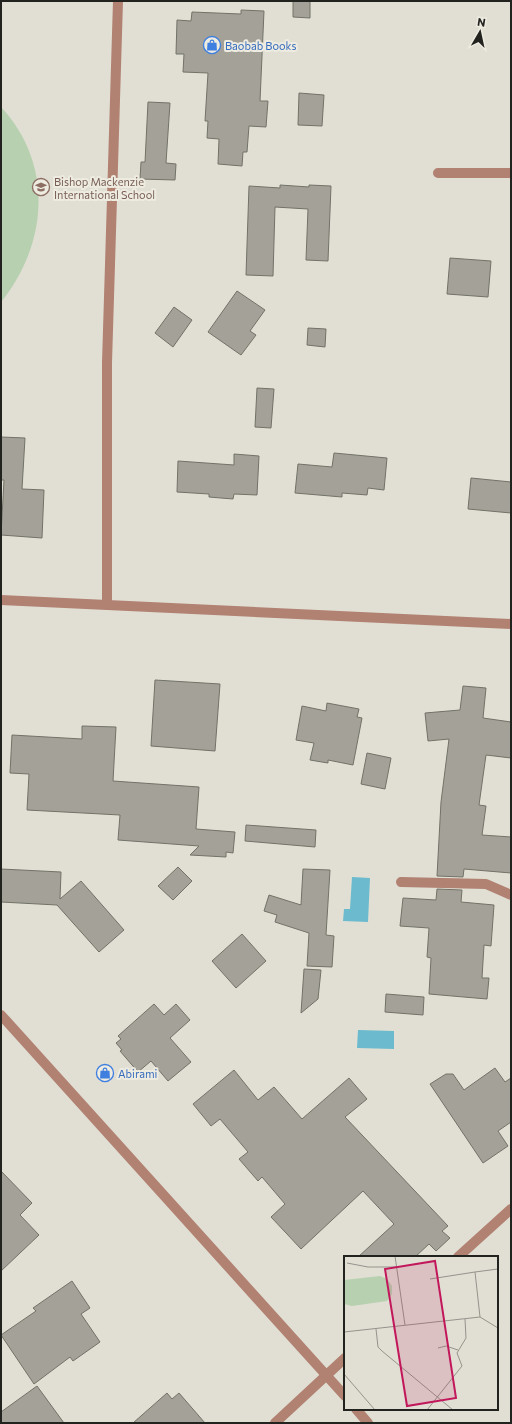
<svg xmlns="http://www.w3.org/2000/svg" width="512" height="1424" font-family="Commissioner,sans-serif">
<rect width="100%" height="100%" fill="#e1dfd4"/>
<path fill="#b7d1b0" d="M1,107C54,164 48,244 1,302Z"/>
<path fill="#6cbacd" d="M352,877L370,878L368,922L343,921L344,909H350Z
M358,1030L394,1031V1049L357,1048Z"/>
<path fill="#a4a298" stroke="#737268" d="M293,1H310V18L293,17Z
M241,10L264,11L260,101H268L266,127L249,126L247,152H243L242,166L218,164L219,139L207,138L208,121H205L208,73L183,72L184,54H176L177,20L191,21L192,12L241,14Z
M299,93L324,95L322,126L298,125Z
M148,102L170,103L166,163L176,164L175,180L140,179L141,162H145Z
M280,185L309,187V185L331,186L328,261L306,260L308,209L275,207L273,276L246,275L249,186L280,188Z
M450,258L491,261L488,297L447,294Z
M237,291L265,310L250,331L256,335L241,355L208,332Z
M174,307L192,320L173,347L155,333Z
M308,328L326,329L325,347L307,345Z
M257,388L274,389L271,428L255,427Z
M1,437L25,438L22,489L44,490L42,538L1,535L4,480H1Z
M334,453L387,458L384,490L368,488L367,495L342,493V497L295,493L298,464L332,467Z
M234,454L259,456L257,495L234,494L233,499L209,497V494L177,492L178,461L234,465Z
M471,478L511,482V513L468,509Z
M155,680L220,684L215,751L151,746Z
M463,686L486,688L483,718L511,722V758L486,755L479,805L486,806L482,835L511,837V873L464,869L463,877L437,876L441,802L449,739L428,741L425,713L460,710Z
M327,703L359,709L357,717L362,718L353,765L328,760V763L310,760L314,743L296,740L302,706L326,711Z
M82,726L116,727L113,781L199,787L196,829L235,832L233,853L226,852V857L190,855L199,846L118,840L120,815L27,810L29,774L10,773L12,735L82,739Z
M367,753L391,758L385,789L361,784Z
M246,825L316,830L315,847L245,841Z
M178,867L192,881L173,900L158,886Z
M1,869L61,872L60,899L81,881L124,930L99,952L57,905L1,902Z
M303,869L330,870L326,935L334,936L332,967L307,966L309,933L275,922L277,915L264,911L269,895L301,905Z
M437,889L462,890L461,902L494,905L491,946L484,945L482,978H489L487,999L429,994L431,958L427,957L429,928L400,926L403,898L436,900Z
M242,934L266,961L236,988L212,961Z
M304,969L321,970L318,999L301,1013Z
M386,994L424,997L423,1015L385,1012Z
M154,1004L164,1015L176,1004L190,1020L170,1038L191,1062L168,1081L151,1061L138,1072L120,1051L122,1050L116,1043L121,1039L118,1036Z
M495,1068L505,1082L511,1078V1122L498,1131L508,1146L483,1163L430,1084L446,1074H453L464,1090Z
M234,1070L258,1100L274,1087L302,1119L349,1078L367,1099L345,1117L448,1226L442,1231L450,1238L436,1251L429,1244L415,1257H358L394,1224L363,1191L301,1249L271,1217L285,1204L262,1177L258,1181L239,1159L248,1152L220,1119L211,1126L193,1104Z
M1,1171L32,1203L20,1215L39,1235L1,1271Z
M72,1281L90,1308L81,1314L100,1342L73,1361L70,1357L34,1384L1,1335L36,1311L33,1308Z
M37,1386L64,1423H1V1412Z
M167,1393L172,1399L179,1393L205,1423H133Z"/>
<g fill="none" stroke-linecap="round" stroke-linejoin="round">
<path stroke="#b18172" stroke-width="10" d="M401,882L486,884L511,895"/>
<path stroke="#b18172" stroke-width="10" d="M438,173H511
M1,600L511,624
M107,605V363L118,1
M1,1015L345,1396
M458,1257L511,1209
M356,1409L368,1423
M275,1423L345,1358"/>
</g>
<defs>
<g id="shop-ring" transform="scale(0.9)"><circle r="9.5" fill="#eeece1" stroke="#3f7fe0" stroke-width="1.5"/><path d="M-5-2.5h2.3a2.7 3.5 0 0 1 5.4 0H5L5.5 6h-11ZM-1.5-2.5h3a1.5 2.3 0 0 0-3 0Z" fill="#3f7fe0"/></g>
<g id="school-ring" transform="scale(0.9)"><circle r="9.5" fill="#eeece1" stroke="#8d6e63" stroke-width="1.5"/><path d="M0-5L7-2L0 1L-7-2ZM-4 1L0 2.5L4 1V4Q0 6-4 4Z" fill="#8d6e63"/></g>
</defs>
<g fill-rule="evenodd">
<use href="#shop-ring" x="212" y="45"/>
<use href="#school-ring" x="41" y="187"/>
<use href="#shop-ring" x="105" y="1073"/>
</g>
<g text-anchor="middle" dominant-baseline="central" stroke-width="4" stroke-linejoin="round" paint-order="stroke">
<g font-size="11" fill="#366cbe" stroke="#eeece1" text-anchor="start">
<text x="225" y="45">Baobab Books</text>
<text x="118" y="1073">Abirami</text>
</g>
<g font-size="11" fill="#785e54" stroke="#eeece1" text-anchor="start">
<text x="54" y="181">Bishop Mackenzie<tspan x="54" dy="13">International School</tspan></text>
</g>
</g>
<g transform="translate(344 1256)">
<rect width="154" height="154" fill="#e1dfd4"/>
<path d="M36,20L43,23L48,30V38L43,45L8,50L0,48V24Z" fill="#b7d1b0"/>
<path fill="none" stroke="#95938b" stroke-width="1" d="M51,0L61,69M3,7L24,11H53M86,23L131,16M136,61L131,16L154,13M32,73L34,91L38,95L109,154M0,76L136,61L154,72M94,92L102,90L114,94M0,118L31,154M83,154L118,110L113,97L122,82L121,63"/>
<path fill="#c2185b" fill-opacity="0.15" stroke="#c2185b" stroke-width="2" d="M91,5L112,142L63,150L41,13Z"/>
<rect width="154" height="154" fill="none" stroke="#22221e" stroke-width="2"/>
</g>
<rect width="512" height="1424" fill="none" stroke="#22221e" stroke-width="4"/>
<g transform="translate(480 32) rotate(9)" stroke="#eeece1" stroke-width="3" paint-order="stroke">
<path d="M0-3L7 15L0 10L-7 15Z" fill="#22221e"/>
<text y="-6" font-size="11" font-weight="bold" text-anchor="middle" fill="#22221e">N</text>
</g>
</svg>
